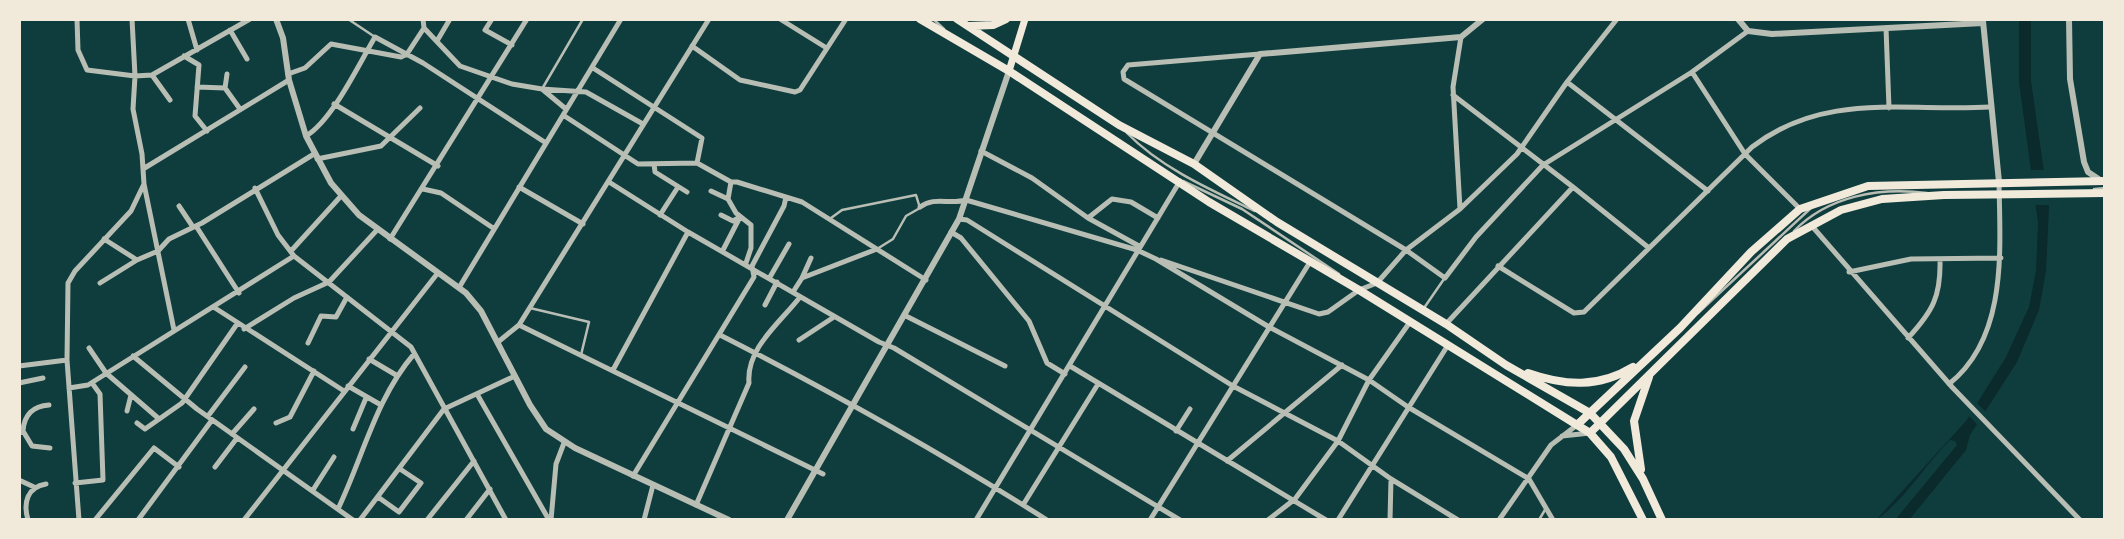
<svg xmlns="http://www.w3.org/2000/svg" width="2124" height="539" font-family="'Open Sans',sans-serif">
<rect width="100%" height="100%" fill="#0f3d3e"/>
<path fill="#0a2a2b" d="M2019,19H2031V81L2049,207L2046,271L2039,310L2017,362L1970,435L1966,450L1909,520H1895L1957,445L1955,441L1950,440C1924,466 1905,500 1876,520L1966,421L2006,357L2029,307L2036,271L2038,223L2019,82Z"/>
<path fill="#0f3d3e" d="M2027,170H2047L2052,205H2033Z
M1975,401L1989,415L1980,427L1967,414Z"/>
<g fill="none" stroke-linecap="round" stroke-linejoin="round">
<path stroke="#b8beb3" stroke-width="2.5" d="M348,19L375,37
M933,19L944,29
M542,89L583,19
M1127,133C1161,168 1211,190 1255,211
M1183,181L1242,209L1339,274
M2094,189L2105,188
M831,218L842,210L916,195L920,208L906,216L893,239L877,249
M1794,231C1828,196 1879,187 1927,193
M530,308L589,322L581,355
M1424,308L1444,279
M1698,313L1811,208
M1539,520L1546,508"/>
<path stroke="#b8beb3" stroke-width="5" d="M77,19L78,50L87,70L135,76L152,75L250,19
M188,19L197,50
M492,19L485,30L512,45
M780,19L825,47
M424,28L460,66L512,84L542,89L566,109
M1886,28L1889,108
M230,30L247,59
M1748,31L1692,72L1745,154L1800,209
M437,41L450,19
M692,46L740,80L795,92L800,90L846,19
M1260,54L1128,65L1123,72L1124,79L1406,250L1445,278L1476,237L1543,165L1692,72
M184,56L199,65L195,116L207,131
M593,68L702,138L697,163L731,182H737L802,202L926,280
M227,74L225,88L240,109
M288,74L305,68L331,44L401,57L407,54L424,28L423,19
M152,75L170,100
M1567,82L1708,191
M197,87L225,88
M542,89L586,92L643,124
M1453,95L1573,187
M334,104L438,166
M563,115L638,164L697,163
M306,136C332,121 359,64 375,37L423,63L546,143
M981,151L1032,178L1088,218L1139,246
M317,159L381,146L420,108
M654,164L655,172L687,192
M143,169L289,80
M609,182L688,232L879,342L894,348L1180,520
M144,184L174,330
M519,187L583,224
M255,188L278,235L294,256L411,347L506,520
M423,189L441,193L493,228
M711,191L728,199L731,182
M728,199L736,213L751,225V248L746,263
M179,206L193,227
M920,207C935,196 949,205 966,200L1137,250L1156,259L1269,327L1369,380L1408,407L1529,479L1553,520
M1460,209L1517,154L1567,82L1617,19
M660,215L678,187
M721,215L733,221L740,217L723,250
M1088,218L1112,199L1131,202L1158,218
M959,219L967,220L1233,386L1338,441L1391,479L1458,520
M1811,225L1952,387L2080,520
M196,226L239,293
M951,232L961,238L1029,321L1047,363L1065,374
M390,239L527,19
M291,251L341,196
M137,260L158,251L169,239L202,223L314,154
M1161,260L1319,314L1328,312L1359,290L1377,283L1406,250L1460,209L1453,87L1461,37
M1498,266L1574,313L1584,312L1752,147C1825,91 1905,112 1990,107
M1849,272L1911,259L2001,258
M770,277L789,244
M802,278L811,258
M100,283L137,260L104,239
M460,286L621,19
M793,292L802,278L877,249
M765,305L777,282
M215,308L344,391
M904,315L1005,366
M1446,324L1573,187L1649,248
M519,325L823,474
M244,329L294,298L329,282L377,230
M720,335C832,392 941,453 1047,520
M1908,338C1933,311 1941,296 1940,259
M799,340L834,317
M498,342L519,325L709,19
M308,343L321,316L336,317L347,297
M89,348L106,373L158,418
M133,356L197,409L353,520
M369,359L396,375
M19,366L67,360
M1070,366L1326,520
M613,370L688,232
M19,383L43,378
M1949,384C2008,337 2000,250 1999,182
M348,386L381,405
M69,388L88,385L294,256
M477,394L549,520
M127,411L131,395
M208,416L245,367
M137,423L145,429L182,403L237,324
M276,423L290,417L314,371
M353,429L366,398
M23,431C24,415 33,406 49,405
M1176,431L1190,409
M19,433L23,431L32,446L50,448
M232,434L254,409
M1562,436L1590,433
M1227,461L1342,365
M215,467L237,438
M633,476L754,277L752,266L784,206L786,197
M19,480L34,487
M75,483L103,480L100,394L92,383
M313,490L334,457
M378,497L399,512L421,483L400,469
M696,505L749,383C746,348 780,323 800,297
M1023,505L1098,384
M338,509C363,457 376,398 414,354
M28,520C23,503 27,487 46,484
M79,520L67,360L68,283L75,271L131,211L144,184L142,154L133,109L135,76L132,19
M95,520L154,448L179,467
M138,520L212,420
M244,520L437,274
M360,520L444,409L515,376
M427,520L474,461
M466,520L490,489
M551,520L556,464L564,443
M644,520L653,485
M976,520L1180,181
M1150,520L1310,262
M1268,520L1295,499L1338,441L1369,380L1410,322
M1338,520L1448,345
M1390,520L1391,479
M1499,520L1551,445L1577,425"/>
<path stroke="#b8beb3" stroke-width="6" d="M276,19L283,38L289,80L306,136L331,183L359,215L466,293L481,311L530,405L546,429L575,448L729,520
M1738,19L1748,31L1772,34L1983,23
M2069,19L2070,79L2084,162L2088,172L2100,180
M1983,21L1999,182
M1194,164L1260,54L1461,37L1483,19
M787,520L959,219L1009,71"/>
<path stroke="#f1e9da" stroke-width="7" d="M1009,71L1025,19"/>
<path stroke="#f1e9da" stroke-width="8" d="M920,19L1009,71L1209,202L1359,290L1590,433L1611,457L1643,520
M957,19L1119,125L1194,164L1277,222L1446,324L1506,365L1590,413L1624,449L1643,479L1662,520
M969,26L993,25L1006,19
M1528,373C1565,386 1599,388 1633,367
M1577,425L1680,328L1751,252L1800,209L1868,186L2105,181
M1590,433L1787,239L1841,210L1882,199L1944,195L2105,193
M1641,469L1634,421L1649,377"/>
</g>
<rect width="2124" height="539" fill="none" stroke="#f1e9da" stroke-width="42"/>
</svg>
